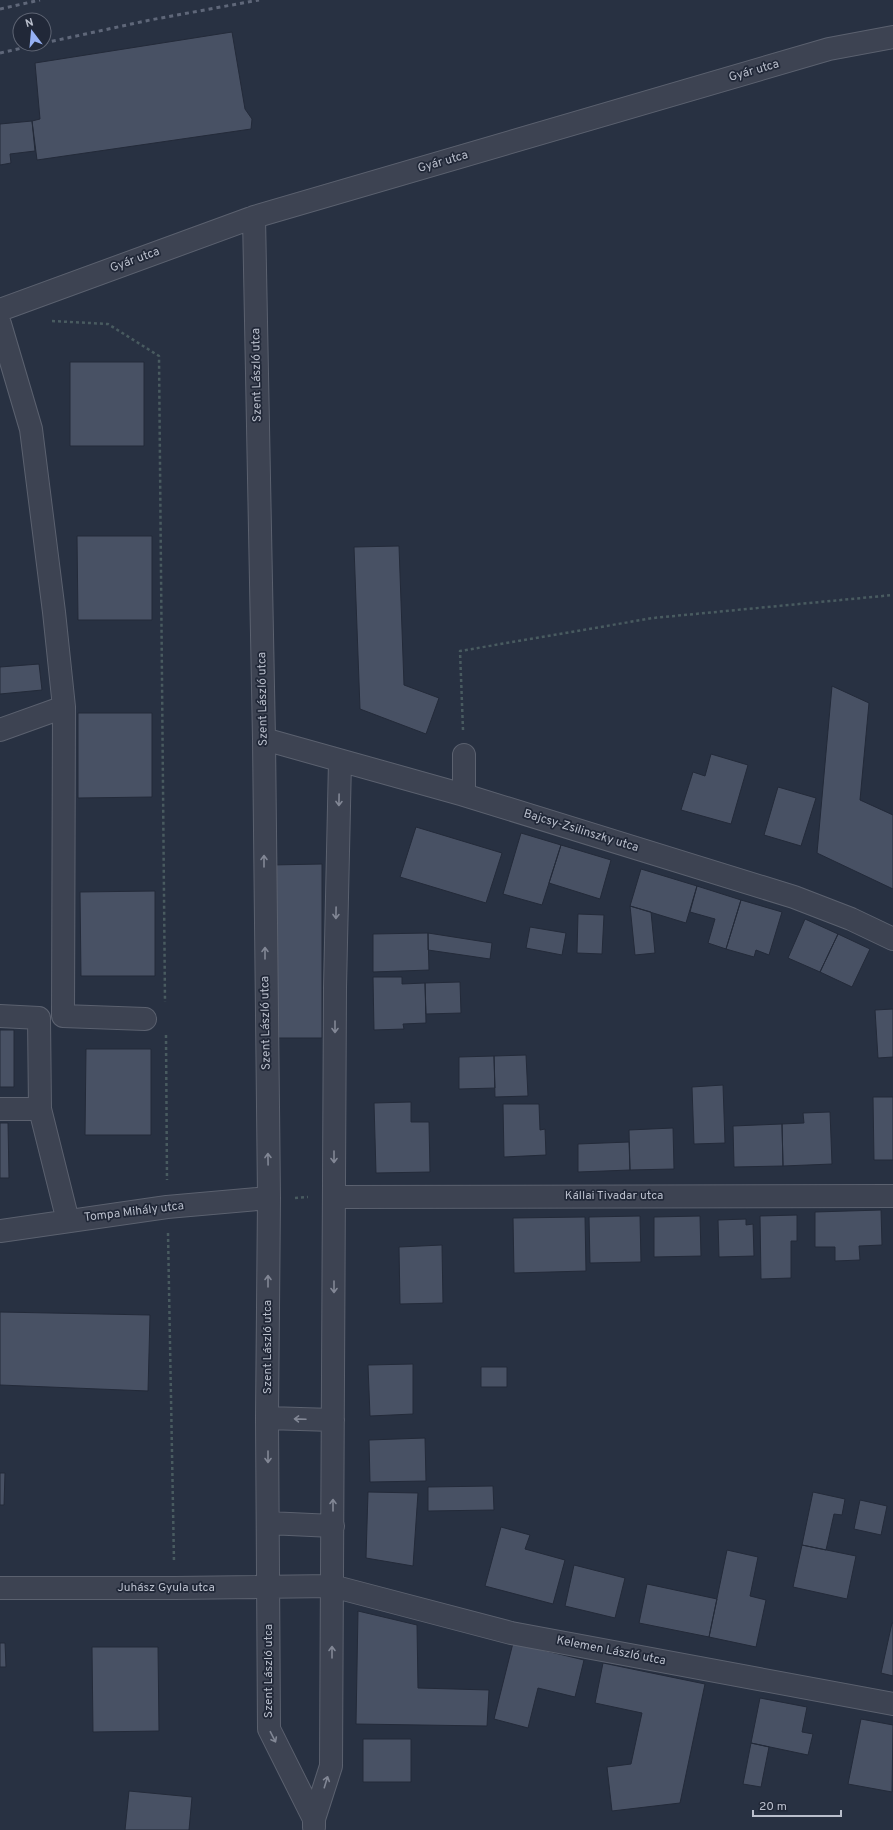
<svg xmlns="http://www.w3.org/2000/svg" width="893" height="1830" font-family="Overpass,sans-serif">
<rect width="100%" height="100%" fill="#283142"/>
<path fill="#485164" stroke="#232a39" d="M232,32L245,109L252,119L251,129L37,160L32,121L40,119L35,63Z
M32,121L35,151L10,154L11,163L0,165V124Z
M70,362H144V446H70Z
M77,536H152V620H78Z
M399,546L404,685L439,698L426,734L360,709L354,547Z
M39,664L42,690L0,694V667Z
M832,686L869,703L860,800L893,815V889L817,853Z
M78,713H152V797L78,798Z
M711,754L748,765L731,824L681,810L693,772L705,776Z
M778,787L816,798L801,846L764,835Z
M416,827L502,853L486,903L400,877Z
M521,833L561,845L542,905L503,894Z
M561,845L611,860L600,899L549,883Z
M322,864V1038H271V865Z
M641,869L697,886L686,923L630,906Z
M697,886L741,900L726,949L708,943L715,919L690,912Z
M155,891V976H81L80,892Z
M741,900L782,912L769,955L756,950L754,957L726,949Z
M630,906L651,912L655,953L635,955Z
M578,914L604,915L602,954L577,953Z
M805,919L838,934L820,972L788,958Z
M530,927L566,933L562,955L526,948Z
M428,933L492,943L490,959L428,950Z
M428,933L429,970L373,972V934Z
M838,934L870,949L852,987L820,972Z
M373,977H402V984L425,983L426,1023L403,1024L404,1029L374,1030Z
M460,982L461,1013L426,1014L425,983Z
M893,1009V1057L878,1058L875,1010Z
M0,1030H14V1087H0Z
M86,1049H151V1135H85Z
M526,1055L528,1096L495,1097L494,1056Z
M494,1056L495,1088L459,1089V1057Z
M723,1085L725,1143L694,1144L692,1087Z
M873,1097H893V1160H874Z
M411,1102V1122H429L430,1172L376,1173L374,1103Z
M503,1104H539L540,1130L545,1129L546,1155L504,1157Z
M830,1112L832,1164L783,1166L782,1124L804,1123L803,1113Z
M0,1123H8L9,1178H0Z
M782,1124L783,1166L734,1167L733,1126Z
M673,1128L674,1169L630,1170L629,1130Z
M629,1142L630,1170L578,1172V1144Z
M881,1210L882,1245L859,1246L860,1260L835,1261V1247H815V1212Z
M797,1215V1241H791V1278L761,1279L760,1216Z
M640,1216L641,1262L590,1263L589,1217Z
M700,1216L701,1256L654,1257V1217Z
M585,1217L586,1271L514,1273L513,1218Z
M746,1219V1225L753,1224L754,1256L719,1257L718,1220Z
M442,1245L443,1303L400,1304L399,1247Z
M0,1312L150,1315L148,1391L0,1385Z
M413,1364V1414L370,1416L368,1365Z
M481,1367H507V1387H481Z
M425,1438L426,1481L370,1482L369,1440Z
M0,1473H5L4,1505H0Z
M493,1486L494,1510L428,1511V1487Z
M368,1492L418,1493L413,1566L366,1558Z
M813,1492L845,1499L842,1515L834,1514L826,1550L802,1545Z
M860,1500L887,1506L881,1535L854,1529Z
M501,1527L530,1535L525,1549L565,1560L553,1604L485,1586Z
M802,1545L856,1556L847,1599L793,1587Z
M727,1550L758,1557L750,1596L766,1600L756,1647L709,1637Z
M574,1565L625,1578L615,1618L565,1606Z
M647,1584L717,1599L709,1637L639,1623Z
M358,1611L417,1625L418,1688L489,1690L487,1726L356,1724Z
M892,1623H893V1676L881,1673Z
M0,1643H5L6,1667H0Z
M513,1643L584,1660L575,1697L538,1688L528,1728L494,1719Z
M92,1647H158L159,1731L93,1732Z
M603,1663L705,1684L680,1803L612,1811L607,1767L631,1764L642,1713L595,1703Z
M760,1698L807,1707L802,1732L813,1734L808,1755L751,1743Z
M861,1719L893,1725L892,1792L848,1784Z
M363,1739H411V1782H363Z
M751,1743L769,1747L761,1787L743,1784Z
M129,1791L192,1797L189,1830H125Z"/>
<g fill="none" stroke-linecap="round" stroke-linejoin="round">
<g stroke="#5b616f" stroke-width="24">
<path id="minor" d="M254,217L264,739L269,1198L267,1418L269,1729L314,1819
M0,310L254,217L829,49L893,37
M0,324L31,429L54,612L64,707L63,1016L145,1019
M0,730L64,707
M264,739L464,795L794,897L851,919L893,939
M464,795V755
M0,1016L39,1018L40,1109L68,1221
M0,1109H40
M334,1197L893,1196
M0,1231L167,1207L269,1198
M267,1418L333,1420
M268,1523L333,1526
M0,1588H175L332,1586L511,1633L893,1704
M314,1827V1819L331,1766L335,988L340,761"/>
</g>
<path stroke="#495b60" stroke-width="2.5" stroke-dasharray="3 3" stroke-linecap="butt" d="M52,321L108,324L159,356L165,1002
M463,730L460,651L653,618L893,595
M166,1035L167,1180
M295,1198L308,1197
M168,1233L174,1562"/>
<use href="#minor" stroke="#3d4352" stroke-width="22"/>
<path stroke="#5f6779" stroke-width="3" stroke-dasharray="4 4" stroke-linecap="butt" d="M0,9L40,0
M44,43L150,20L259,0
M0,53L40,44"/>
</g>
<defs><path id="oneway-shaft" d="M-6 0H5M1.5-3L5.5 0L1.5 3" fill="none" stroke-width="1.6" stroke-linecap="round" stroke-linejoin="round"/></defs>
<g stroke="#828795">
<use href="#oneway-shaft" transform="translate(339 800) rotate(91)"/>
<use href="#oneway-shaft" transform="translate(264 861) rotate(-90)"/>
<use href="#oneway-shaft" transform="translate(336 913) rotate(91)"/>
<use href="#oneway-shaft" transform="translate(265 953) rotate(-90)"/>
<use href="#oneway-shaft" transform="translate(335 1027) rotate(90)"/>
<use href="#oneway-shaft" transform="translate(334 1157) rotate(90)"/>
<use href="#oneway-shaft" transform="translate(268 1159) rotate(-91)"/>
<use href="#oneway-shaft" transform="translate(268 1281) rotate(-90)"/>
<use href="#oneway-shaft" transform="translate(334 1287) rotate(90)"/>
<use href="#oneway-shaft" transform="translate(300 1419) rotate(-178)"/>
<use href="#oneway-shaft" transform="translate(268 1457) rotate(90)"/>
<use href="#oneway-shaft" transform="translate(333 1505) rotate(-90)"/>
<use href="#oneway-shaft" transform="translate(332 1652) rotate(-90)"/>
<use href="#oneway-shaft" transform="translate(273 1737) rotate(63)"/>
<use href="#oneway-shaft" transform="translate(326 1782) rotate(-73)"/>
</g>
<g text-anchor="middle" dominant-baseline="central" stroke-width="3.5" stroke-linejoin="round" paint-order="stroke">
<g font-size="12" fill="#babfcc" stroke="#212838">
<text transform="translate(754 71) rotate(-16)">Gyár utca</text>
<text transform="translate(443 162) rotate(-16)">Gyár utca</text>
<text transform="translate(135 260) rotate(-20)">Gyár utca</text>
<text transform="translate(257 375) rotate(-91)">Szent László utca</text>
<text transform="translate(263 699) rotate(-91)">Szent László utca</text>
<text transform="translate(581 831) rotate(17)">Bajcsy-Zsilinszky utca</text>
<text transform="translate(266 1023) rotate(-91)">Szent László utca</text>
<text x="614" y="1196">Kállai Tivadar utca</text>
<text transform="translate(134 1212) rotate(-7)">Tompa Mihály utca</text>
<text transform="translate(268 1347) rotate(-90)">Szent László utca</text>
<text x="166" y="1588">Juhász Gyula utca</text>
<text transform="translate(611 1651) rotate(11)">Kelemen László utca</text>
<text transform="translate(269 1671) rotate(-90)">Szent László utca</text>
</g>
</g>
<g transform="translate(32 32) rotate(344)"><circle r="19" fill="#212838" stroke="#5e6473"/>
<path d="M0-3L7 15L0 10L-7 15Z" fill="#96b1f4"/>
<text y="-6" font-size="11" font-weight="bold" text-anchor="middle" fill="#babfcc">N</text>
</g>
<path d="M753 1810v6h88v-6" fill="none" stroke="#babfcc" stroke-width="2"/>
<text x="759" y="1810" font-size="12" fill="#babfcc" stroke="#212838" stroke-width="3" paint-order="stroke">20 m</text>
</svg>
